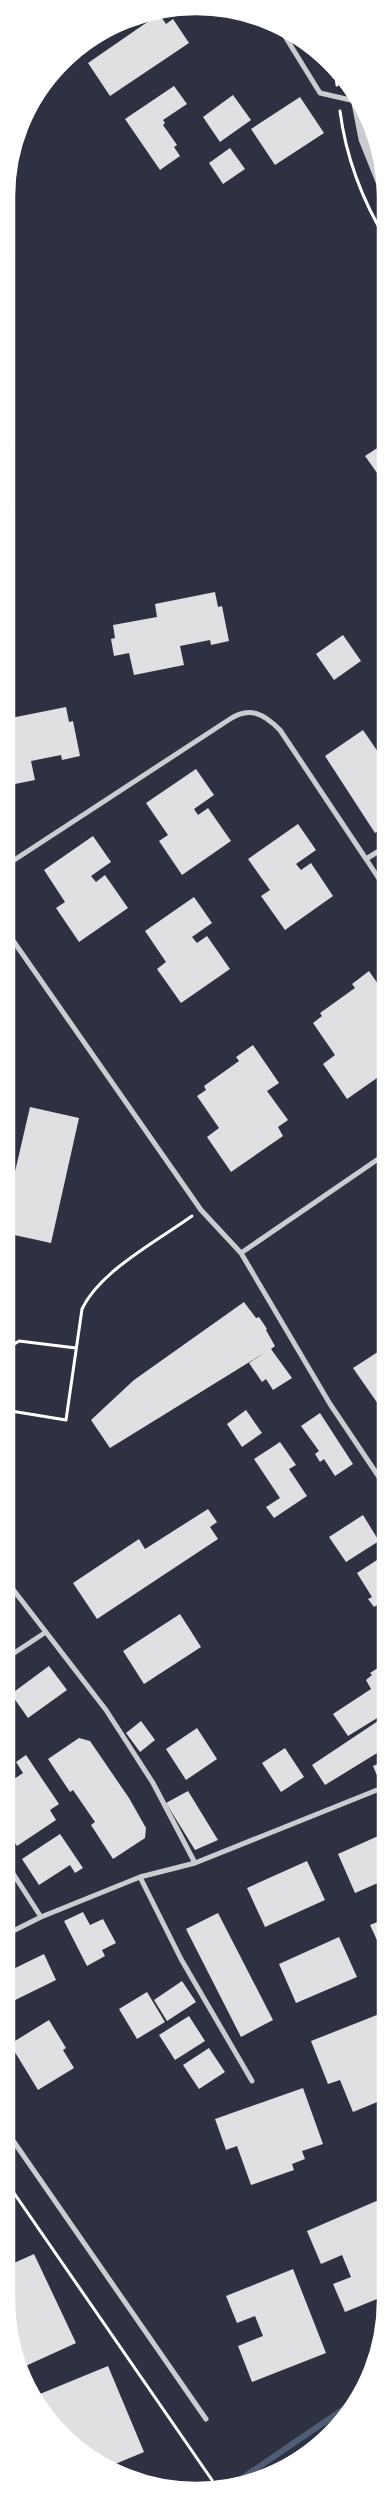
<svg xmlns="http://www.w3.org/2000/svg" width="392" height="2497" font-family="'Archivo Narrow',sans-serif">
<rect width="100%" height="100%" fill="#2d3142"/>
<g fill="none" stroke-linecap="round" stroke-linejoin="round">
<path stroke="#4f5d75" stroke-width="6" d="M232,2485L354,2402"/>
</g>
<path fill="#e0e0e3" d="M159,14L166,24L173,19L189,43L110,96L88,63Z
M174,86L187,104L163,120L165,123L163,125L177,145L174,147L180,156L160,170L125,119Z
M233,95L251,120L220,142L203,117Z
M300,97L324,133L275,165L251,129Z
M230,148L245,169L223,184L209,163Z
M385,443L387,446V487L365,456Z
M215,592L218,607L222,606L229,641L211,645L210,640L180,646L184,665L134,675L129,653L114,656L111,639L115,638L113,625L157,617L155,604Z
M343,635L361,661L334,680L316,654Z
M66,707L69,722L73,721L80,756L62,760L61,755L31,761L35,780L5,786V732H8L6,719Z
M363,730L387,765V825L375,833L325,756Z
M196,769L214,795L194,809L198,815L208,808L231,841L182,875L159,841L168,835L146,803Z
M298,824L316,850L296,864L301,870L311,863L333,896L285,930L261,896L270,890L248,859Z
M93,836L111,862L91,876L96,882L105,875L128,908L79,942L56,908L65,902L44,870Z
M194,897L212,923L192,937L197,943L207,936L230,969L181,1003L157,969L166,962L145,931Z
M369,971L387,997V1016L383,1018L387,1023V1071L347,1099L323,1064L335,1055L313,1023L322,1016L320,1013L355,988L352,984Z
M253,1045L279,1083L267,1091L288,1120L278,1127L283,1136L231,1172L207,1137L219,1128L197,1096L206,1090L204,1086L239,1061L236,1057Z
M30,1107L79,1118L51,1243L5,1233V1215Z
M244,1302L256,1318L259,1317L267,1329L266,1330L275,1346L271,1349L292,1378L273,1390L266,1379L262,1382L249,1363L264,1353L110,1448L91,1420L134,1380Z
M387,1346V1413L385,1414L353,1368Z
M246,1410L262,1433L242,1447L227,1424Z
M320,1413L353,1464L335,1476L324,1459L320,1462L315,1454L319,1451L301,1426Z
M280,1442L296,1465L289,1469L307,1496L274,1518L266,1507L280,1498L254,1459Z
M208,1509L217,1522L210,1527L218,1539L97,1619L73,1583L139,1539L145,1549Z
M363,1515L379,1541L346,1562L329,1537Z
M377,1560L387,1575V1599L374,1607L368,1599L372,1597L357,1573Z
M180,1614L201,1647L144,1684L123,1651Z
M387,1662V1712L348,1736L333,1714L371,1689L366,1680L372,1675L370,1673Z
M49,1666L67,1690L28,1718L11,1694Z
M387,1715V1747L325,1785L312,1765Z
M141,1721L155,1740L140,1752L126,1733Z
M197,1728L217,1759L186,1780L166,1749Z
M79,1738L90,1741L129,1798L146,1828L145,1838L113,1859L91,1825L95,1822L73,1790L70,1792L48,1759Z
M285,1748L304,1777L281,1792L262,1763Z
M26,1755L59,1804L50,1810L56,1820L17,1846L5,1827V1785L23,1773L16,1762Z
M387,1760V1775L378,1778L373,1766Z
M188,1791L218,1840L195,1850L166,1803Z
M387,1832V1879L355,1893L338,1854Z
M60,1834L83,1868L75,1873L70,1865L39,1885L22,1859Z
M307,1861L325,1900L265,1927L247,1888Z
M83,1912L90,1925L103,1919L116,1943L102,1950L105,1956L87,1966L64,1921Z
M218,1913L273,2020L241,2037L186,1929Z
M387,1918V1962L370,1925Z
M339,1937L357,1977L296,2003L279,1964Z
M44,1954L56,1980L5,2005V1973Z
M182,1981L196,2002L167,2021L154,2000Z
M147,1992L165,2022L137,2039L119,2009Z
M387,2011V2098L353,2112L340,2080L328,2084L311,2041Z
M189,2016L205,2041L175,2060L159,2035Z
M49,2020L66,2048L63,2050L74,2068L38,2090L10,2044Z
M209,2048L225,2072L199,2089L183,2065Z
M303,2088L323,2144L302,2151L305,2159L292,2164L294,2170L251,2185L237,2146L226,2150L215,2119Z
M381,2199L387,2212V2295L345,2312L333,2284L351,2277L342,2255L321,2264L307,2231Z
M34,2254L76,2343L19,2369L5,2301V2267Z
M293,2269L326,2353L252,2382L238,2346L263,2336L255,2316L237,2323L226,2296Z
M108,2366L144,2452L108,2467L69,2442L64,2430L58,2432L35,2396Z"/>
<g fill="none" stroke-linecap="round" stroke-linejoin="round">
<path stroke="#fff" stroke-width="3" d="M335,66L337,85
M340,111C346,158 362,200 387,241
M5,1350L19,1341L76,1348
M5,1410L66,1420L82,1309C100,1271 157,1241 192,1216
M5,2180L212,2480"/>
<path stroke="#caccd0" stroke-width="5" d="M278,25L320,93L355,101
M366,859L387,891
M5,866L230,719C250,706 264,714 280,730L366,859L387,846
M5,929L201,1210L241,1253L330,1404L387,1489
M241,1253L387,1153
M5,1579L106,1710L153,1783L195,1863
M5,1659L46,1632
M5,1861L41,1917
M140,1877L181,1959L252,2081
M5,1935L41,1917L140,1877L195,1863L387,1786
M5,2129L206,2419
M256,2482L335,2428"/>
<path stroke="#caccd0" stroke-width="9" d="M354,93L363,139L387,199"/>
</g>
<path d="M0 0H392V2497H0ZM196 14H196A182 182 0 0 1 378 196V2301A182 182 0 0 1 196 2483H196A182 182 0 0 1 14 2301V196A182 182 0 0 1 196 14Z" fill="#fff" fill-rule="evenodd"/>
<path fill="none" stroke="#fff" stroke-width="2.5" d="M196 14H196A182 182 0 0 1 378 196V2301A182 182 0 0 1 196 2483H196A182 182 0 0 1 14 2301V196A182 182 0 0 1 196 14Z"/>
</svg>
